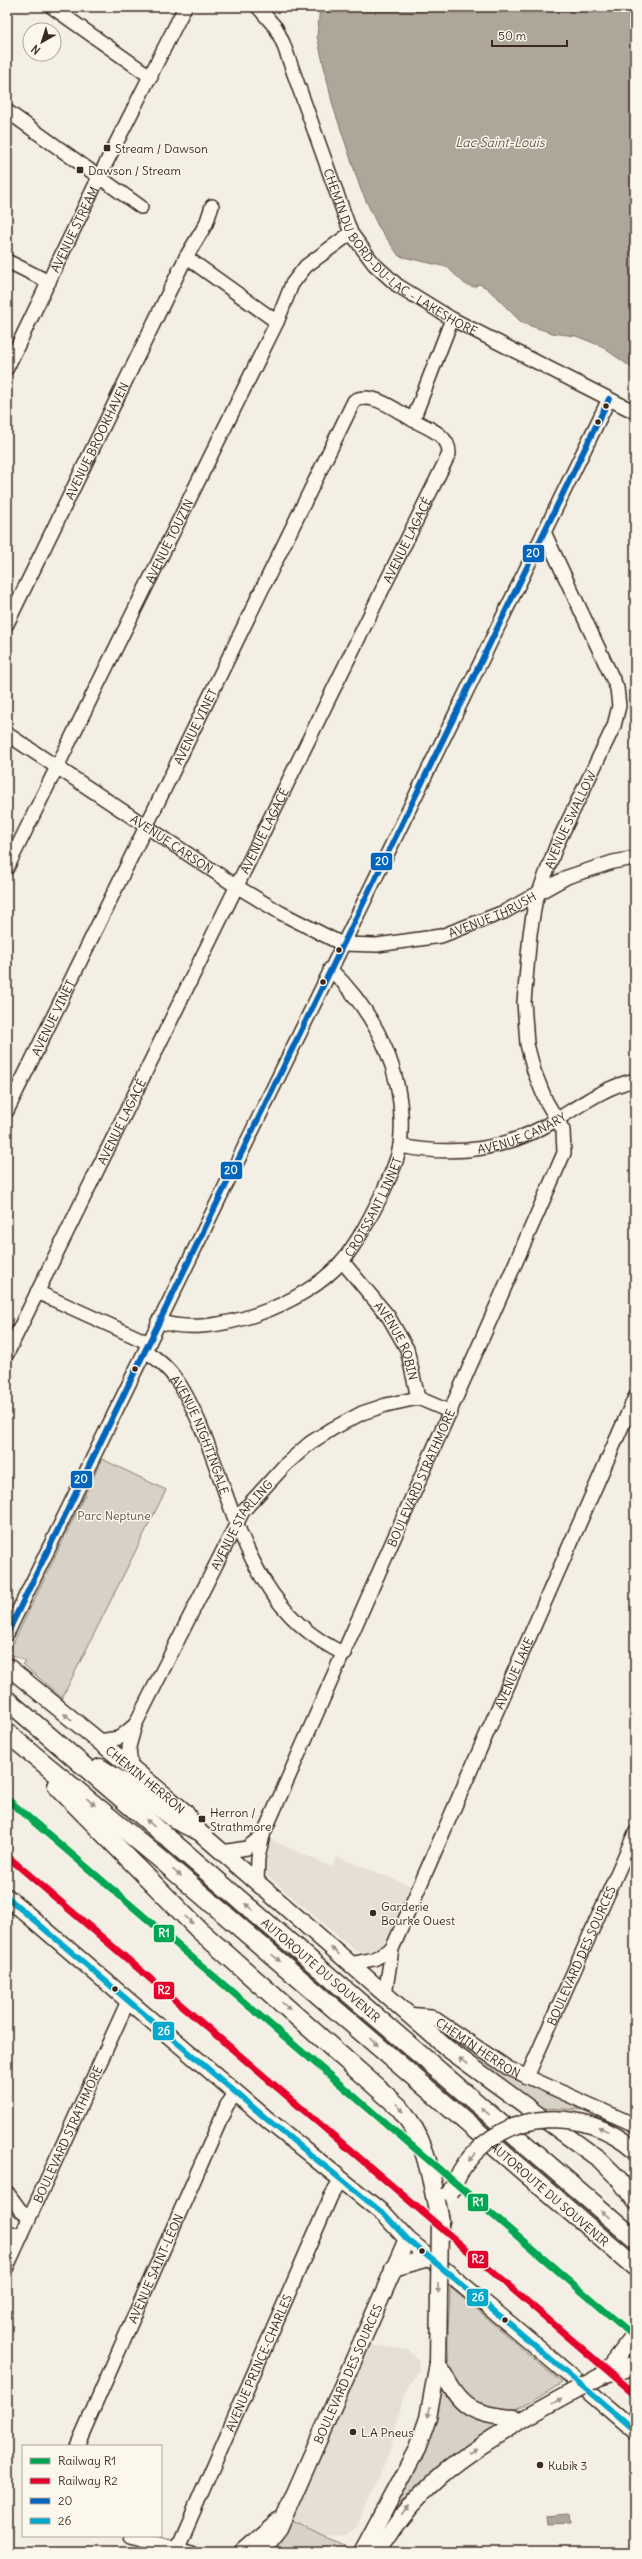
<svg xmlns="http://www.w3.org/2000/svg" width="642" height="2559" font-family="Delius,sans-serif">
<rect width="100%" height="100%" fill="#f3efe4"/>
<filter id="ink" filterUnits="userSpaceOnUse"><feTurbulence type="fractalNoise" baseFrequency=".025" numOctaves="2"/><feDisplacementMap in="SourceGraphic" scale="8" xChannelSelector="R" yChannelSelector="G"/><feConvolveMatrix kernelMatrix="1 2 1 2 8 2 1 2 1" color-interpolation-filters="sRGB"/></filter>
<g filter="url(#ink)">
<path fill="#e5dfd4" d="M271,1840L332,1867L337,1857L411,1886L388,1941H385L378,1951L369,1954L354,1950L268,1876L263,1863Z
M370,2345L408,2350L418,2358L419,2370L403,2398L389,2453L357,2525L346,2535L326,2537L292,2522Z"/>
<path fill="#d8d1c6" stroke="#8a7e72" d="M102,1459L166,1490L62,1698L23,1664L25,1661L12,1655L10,1650Z
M432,2021L506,2073L584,2110L542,2108L470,2058L441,2033Z
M450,2287L562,2383C549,2391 534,2401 520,2407C492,2418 456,2398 450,2370C445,2348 450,2310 450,2287Z
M442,2388C455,2409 473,2424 499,2425V2427C439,2458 415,2490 374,2542L418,2465Z
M292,2522L350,2548L348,2552H270Z"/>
<path fill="#afa69a" stroke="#817468" d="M320,7H635V370L601,346L576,336L552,333L522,323L487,288L479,284L474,287L465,284L447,267L399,256L378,226L361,190L333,106L317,36Z
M569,2514L570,2523L548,2524L547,2516Z"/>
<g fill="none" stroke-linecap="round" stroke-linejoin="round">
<g stroke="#3b2a1e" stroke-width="16">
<g id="minor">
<path d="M52,7L151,77"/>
<path id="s1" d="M258,7L276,28L283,43L351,233L374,264L397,285L452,319L635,412"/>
<path d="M7,111L141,207"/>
<path d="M186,257L277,322"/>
<path d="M7,261L49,282"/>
<path id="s2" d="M7,368L100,175L185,7"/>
<path id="s3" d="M7,624L186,257L206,224L212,206"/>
<path id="s4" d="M7,734L236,886L281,913L342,944L377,945L441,936L504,912L567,877L613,862L635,858"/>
<path id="s5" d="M7,868L277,322L292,284L306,266L351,233"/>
<path id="s6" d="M7,1111L354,401C371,390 397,411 413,420"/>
<path id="s7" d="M400,1146C458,1157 505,1150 556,1120C582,1104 605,1087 635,1080"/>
<path id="s8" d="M342,1261L388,1316L407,1349L418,1398"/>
<path d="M37,1292L149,1343"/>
<path id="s9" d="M158,1321C212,1340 306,1304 342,1261C358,1242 370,1218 381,1196C388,1181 398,1161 400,1145C408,1078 377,1014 330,969"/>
<path id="s10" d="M145,1351C174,1368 186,1393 199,1422C236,1509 249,1611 345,1654"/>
<path id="s11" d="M7,1354L449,454C450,435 428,428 413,420L452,319"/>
<path d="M7,1634C205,1221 407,810 609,399"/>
<path d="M99,1741L119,1738L135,1725"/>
<path id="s12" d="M131,1767L129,1747L135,1725L243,1511L285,1465L310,1443L332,1429L362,1413L386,1405L418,1398L451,1412"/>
<path d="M222,1852L247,1848L263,1835"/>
<path id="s13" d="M257,1882L258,1858L263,1835L564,1153L563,1130L546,1101L534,1071L527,1044L524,1002L530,934L535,903L557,844L614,726L619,706L617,688L544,532"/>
<path d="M349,1964L374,1959L392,1949"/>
<path id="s14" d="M385,1995L392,1949L635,1397"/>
<path id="s15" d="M406,2014L431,2016L508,2068L635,2125"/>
<path id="s16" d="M527,2077L635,1833"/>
<path d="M7,2192L20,2210L29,2217"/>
<path d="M7,2231L21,2237"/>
<path id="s17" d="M7,2267L128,2001"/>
<path id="s18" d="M77,2446L227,2105L236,2093"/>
<path d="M130,2536L192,2552"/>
<path id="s19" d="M178,2547L331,2196L342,2179"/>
</g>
</g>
<g stroke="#3b2a1e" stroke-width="19">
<g id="major">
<path id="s20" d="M7,1666L165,1795L185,1812L197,1830L448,2049L600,2160L619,2179L635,2201"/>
<path d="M7,1897L269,2121L385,2215L407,2239L512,2326L635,2431"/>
<path d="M393,2268L429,2258"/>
<path d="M438,2363C462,2412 471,2414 523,2419"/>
<path d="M603,2375L635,2334"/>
<path d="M242,2552L278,2521"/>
<path id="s21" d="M261,2552L279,2529L407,2239"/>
<path d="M362,2552L417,2449L428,2418L438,2363"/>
<path d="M378,2552C417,2485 459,2459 523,2419"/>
</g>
</g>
<g stroke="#3b2a1e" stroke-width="21">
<g id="highway">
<path id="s22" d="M7,1700L635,2239"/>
<path id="s23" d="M7,1733L159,1858L635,2267"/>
<path d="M100,1768L141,1794L178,1821L197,1830"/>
<path d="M57,1786L199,1930L399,2107C428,2141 431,2179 440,2221"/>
<path d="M603,2375L635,2365"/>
</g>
</g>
<use href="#minor" stroke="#fbf7ec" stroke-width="13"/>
<use href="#major" stroke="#fbf7ec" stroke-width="16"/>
<use href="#highway" stroke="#fbf7ec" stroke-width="18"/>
<g stroke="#3b2a1e" stroke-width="19" stroke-linecap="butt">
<path id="major-bridge" d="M450,2193C455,2183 459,2172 466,2163C507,2108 585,2106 635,2150
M438,2363L440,2221
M523,2419L603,2375"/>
</g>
<use href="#major-bridge" stroke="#fbf7ec" stroke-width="16"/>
<g stroke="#fbf7ec" stroke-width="9">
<path id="bus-1" d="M7,1634C205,1221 407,810 609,399"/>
</g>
<g stroke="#fbf7ec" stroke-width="9">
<path id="bus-2" d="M7,1897L269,2121L385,2215L407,2239L512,2326L635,2431"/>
</g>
<use href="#bus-1" stroke="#0065bd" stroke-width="6"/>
<use href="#bus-2" stroke="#00a9ce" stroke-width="6"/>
<g stroke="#fbf7ec" stroke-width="10">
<path id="rail-1" d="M7,1799L635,2337"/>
</g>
<g stroke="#fbf7ec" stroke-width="10">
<path id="rail-2" d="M7,1856L635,2394"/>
</g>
<use href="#rail-1" stroke="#00a651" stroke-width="7"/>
<use href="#rail-2" stroke="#e4002b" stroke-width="7"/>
</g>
<defs><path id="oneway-solid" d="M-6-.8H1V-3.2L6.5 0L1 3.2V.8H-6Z"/></defs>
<g fill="#9b9085">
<use href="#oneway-solid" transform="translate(68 1717) rotate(-141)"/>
<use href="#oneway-solid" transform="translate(91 1802) rotate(39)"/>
<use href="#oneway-solid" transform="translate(150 1823) rotate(-140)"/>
<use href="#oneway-solid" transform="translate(177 1873) rotate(41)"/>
<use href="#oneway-solid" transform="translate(249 1907) rotate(-139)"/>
<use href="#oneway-solid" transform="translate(189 1920) rotate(43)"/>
<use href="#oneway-solid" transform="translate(335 1951) rotate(-139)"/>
<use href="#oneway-solid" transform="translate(276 1958) rotate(41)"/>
<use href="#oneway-solid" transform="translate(286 2006) rotate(41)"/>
<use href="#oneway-solid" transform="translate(374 2042) rotate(41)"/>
<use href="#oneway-solid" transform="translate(463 2061) rotate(-142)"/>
<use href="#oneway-solid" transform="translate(400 2108) rotate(49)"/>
<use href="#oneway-solid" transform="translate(485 2111) rotate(-139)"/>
<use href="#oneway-solid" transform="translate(603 2129) rotate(-154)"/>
<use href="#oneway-solid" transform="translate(472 2157) rotate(131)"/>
<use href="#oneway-solid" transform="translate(605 2214) rotate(-139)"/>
<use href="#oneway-solid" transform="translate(438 2288) rotate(90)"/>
<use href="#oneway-solid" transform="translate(557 2401) rotate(-29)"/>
<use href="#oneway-solid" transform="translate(429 2412) rotate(102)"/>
<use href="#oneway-solid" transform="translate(473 2450) rotate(-33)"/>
<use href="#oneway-solid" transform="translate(405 2510) rotate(-52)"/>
</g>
</g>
<g fill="#3b2a1e" stroke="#fbf7ec" stroke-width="1.5">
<rect x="103" y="144" width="8" height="8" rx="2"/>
<rect x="76" y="166" width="8" height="8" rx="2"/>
<circle cx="606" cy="406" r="3.5"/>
<circle cx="598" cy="422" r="3.5"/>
<circle cx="339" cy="950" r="3.5"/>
<circle cx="323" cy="982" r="3.5"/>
<circle cx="135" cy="1369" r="3.5"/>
<rect x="198" y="1815" width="8" height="8" rx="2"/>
<circle cx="373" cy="1913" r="4"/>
<circle cx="115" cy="1989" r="3.5"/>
<circle cx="422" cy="2251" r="3.5"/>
<circle cx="505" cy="2320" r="3.5"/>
<circle cx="353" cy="2432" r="4"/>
<circle cx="540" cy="2465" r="4"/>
</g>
<g text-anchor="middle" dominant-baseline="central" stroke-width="3" stroke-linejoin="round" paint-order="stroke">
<g font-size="12" fill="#3b2a1e" stroke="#fbf7ec" text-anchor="start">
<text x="115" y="148">Stream / Dawson</text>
<text x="88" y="170">Dawson / Stream</text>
<text x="210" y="1812">Herron /<tspan x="210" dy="14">Strathmore</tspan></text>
<text x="381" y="1906">Garderie<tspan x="381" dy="14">Bourke Ouest</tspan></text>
<text x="361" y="2432">L.A Pneus</text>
<text x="548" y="2465">Kubik 3</text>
</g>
<g font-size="12" fill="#3b2a1e" stroke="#fbf7ec">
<text stroke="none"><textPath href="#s2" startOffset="154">AVENUE STREAM</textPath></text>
<text stroke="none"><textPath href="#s1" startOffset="293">CHEMIN DU BORD-DU-LAC - LAKESHORE</textPath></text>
<text stroke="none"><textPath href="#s3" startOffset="204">AVENUE BROOKHAVEN</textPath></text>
<text stroke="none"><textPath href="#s11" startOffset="907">AVENUE LAGACÉ</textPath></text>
<text stroke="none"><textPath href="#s5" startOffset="365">AVENUE TOUZIN</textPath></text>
<text stroke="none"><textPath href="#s6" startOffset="428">AVENUE VINET</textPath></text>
<text stroke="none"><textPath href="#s13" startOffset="1142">AVENUE SWALLOW</textPath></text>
<text stroke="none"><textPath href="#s11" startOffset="583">AVENUE LAGACÉ</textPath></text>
<text stroke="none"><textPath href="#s4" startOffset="198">AVENUE CARSON</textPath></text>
<text stroke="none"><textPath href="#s4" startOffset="551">AVENUE THRUSH</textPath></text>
<text stroke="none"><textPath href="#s6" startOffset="104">AVENUE VINET</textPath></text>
<text stroke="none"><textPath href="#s11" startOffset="259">AVENUE LAGACÉ</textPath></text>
<text stroke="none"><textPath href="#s7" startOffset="125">AVENUE CANARY</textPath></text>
<text stroke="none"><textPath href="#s9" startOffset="265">CROISSANT LINNET</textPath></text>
<text stroke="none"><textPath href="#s8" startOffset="98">AVENUE ROBIN</textPath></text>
<text stroke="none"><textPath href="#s10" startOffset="103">AVENUE NIGHTINGALE</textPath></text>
<text stroke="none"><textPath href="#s13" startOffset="438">BOULEVARD STRATHMORE</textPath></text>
<text stroke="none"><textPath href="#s12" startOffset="270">AVENUE STARLING</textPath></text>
<text stroke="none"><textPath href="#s14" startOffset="348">AVENUE LAKE</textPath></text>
<text stroke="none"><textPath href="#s20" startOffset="179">CHEMIN HERRON</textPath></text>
<text stroke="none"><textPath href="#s16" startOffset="133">BOULEVARD DES SOURCES</textPath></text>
<text stroke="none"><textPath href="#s22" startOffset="414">AUTOROUTE DU SOUVENIR</textPath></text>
<text stroke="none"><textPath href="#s15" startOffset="82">CHEMIN HERRON</textPath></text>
<text stroke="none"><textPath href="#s17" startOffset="146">BOULEVARD STRATHMORE</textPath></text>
<text stroke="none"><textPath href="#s23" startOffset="712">AUTOROUTE DU SOUVENIR</textPath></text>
<text stroke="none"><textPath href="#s18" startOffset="194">AVENUE SAINT-LÉON</textPath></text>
<text stroke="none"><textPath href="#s19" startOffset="201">AVENUE PRINCE-CHARLES</textPath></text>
<text stroke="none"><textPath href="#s21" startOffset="199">BOULEVARD DES SOURCES</textPath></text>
</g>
<g font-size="12" fill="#625448" stroke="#fbf7ec">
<text x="114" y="1515">Parc Neptune</text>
</g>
<g font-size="13" font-style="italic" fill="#645549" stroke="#fbf7ec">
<text x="500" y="142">Lac Saint-Louis</text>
</g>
</g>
<g stroke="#fbf7ec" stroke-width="1.5">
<rect x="522" y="544" width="23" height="19" rx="4" fill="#0065bd"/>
<rect x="370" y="852" width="23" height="19" rx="4" fill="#0065bd"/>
<rect x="220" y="1161" width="23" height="19" rx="4" fill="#0065bd"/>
<rect x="70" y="1470" width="23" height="19" rx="4" fill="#0065bd"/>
<rect x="153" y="1924" width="22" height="19" rx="4" fill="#00a651"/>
<rect x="153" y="1981" width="22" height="19" rx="4" fill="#e4002b"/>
<rect x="152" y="2021" width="23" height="20" rx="4" fill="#00a9ce"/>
<rect x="467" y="2193" width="22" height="19" rx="4" fill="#00a651"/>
<rect x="467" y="2250" width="22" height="19" rx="4" fill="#e4002b"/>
<rect x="466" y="2288" width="23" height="19" rx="4" fill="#00a9ce"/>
</g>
<g font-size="11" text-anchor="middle" font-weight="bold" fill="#fff">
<text x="533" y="557">20</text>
<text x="382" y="865">20</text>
<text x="231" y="1174">20</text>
<text x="81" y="1483">20</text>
<text x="164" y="1937">R1</text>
<text x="164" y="1994">R2</text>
<text x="164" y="2035">26</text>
<text x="478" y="2206">R1</text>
<text x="478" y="2263">R2</text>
<text x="478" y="2301">26</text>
</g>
<rect width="642" height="2559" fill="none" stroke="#fbf7ec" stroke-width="24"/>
<rect x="12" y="12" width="618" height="2535" fill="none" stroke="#3b2a1e" stroke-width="1.5" filter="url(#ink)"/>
<rect x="22" y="2445" width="140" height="92" fill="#fbf7ec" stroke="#aea59a"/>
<rect x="30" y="2458" width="20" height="6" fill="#00a651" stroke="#aea59a"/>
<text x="58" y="2465" font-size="12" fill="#3b2a1e">Railway R1</text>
<rect x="30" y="2478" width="20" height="6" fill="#e4002b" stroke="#aea59a"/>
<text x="58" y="2485" font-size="12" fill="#3b2a1e">Railway R2</text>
<rect x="30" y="2498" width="20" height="6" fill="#0065bd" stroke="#aea59a"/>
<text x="58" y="2505" font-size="12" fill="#3b2a1e">20</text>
<rect x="30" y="2518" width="20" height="6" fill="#00a9ce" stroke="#aea59a"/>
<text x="58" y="2525" font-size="12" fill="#3b2a1e">26</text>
<g transform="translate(42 42) rotate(219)"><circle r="19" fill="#fbf7ec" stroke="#aea59a"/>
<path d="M0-3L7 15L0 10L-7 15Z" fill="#3b2a1e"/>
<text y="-6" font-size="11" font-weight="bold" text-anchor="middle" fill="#3b2a1e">N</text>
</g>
<path d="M492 40v6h75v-6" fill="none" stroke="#3b2a1e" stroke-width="2"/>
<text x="498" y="40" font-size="12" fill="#3b2a1e" stroke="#fbf7ec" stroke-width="3" paint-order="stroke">50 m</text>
</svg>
